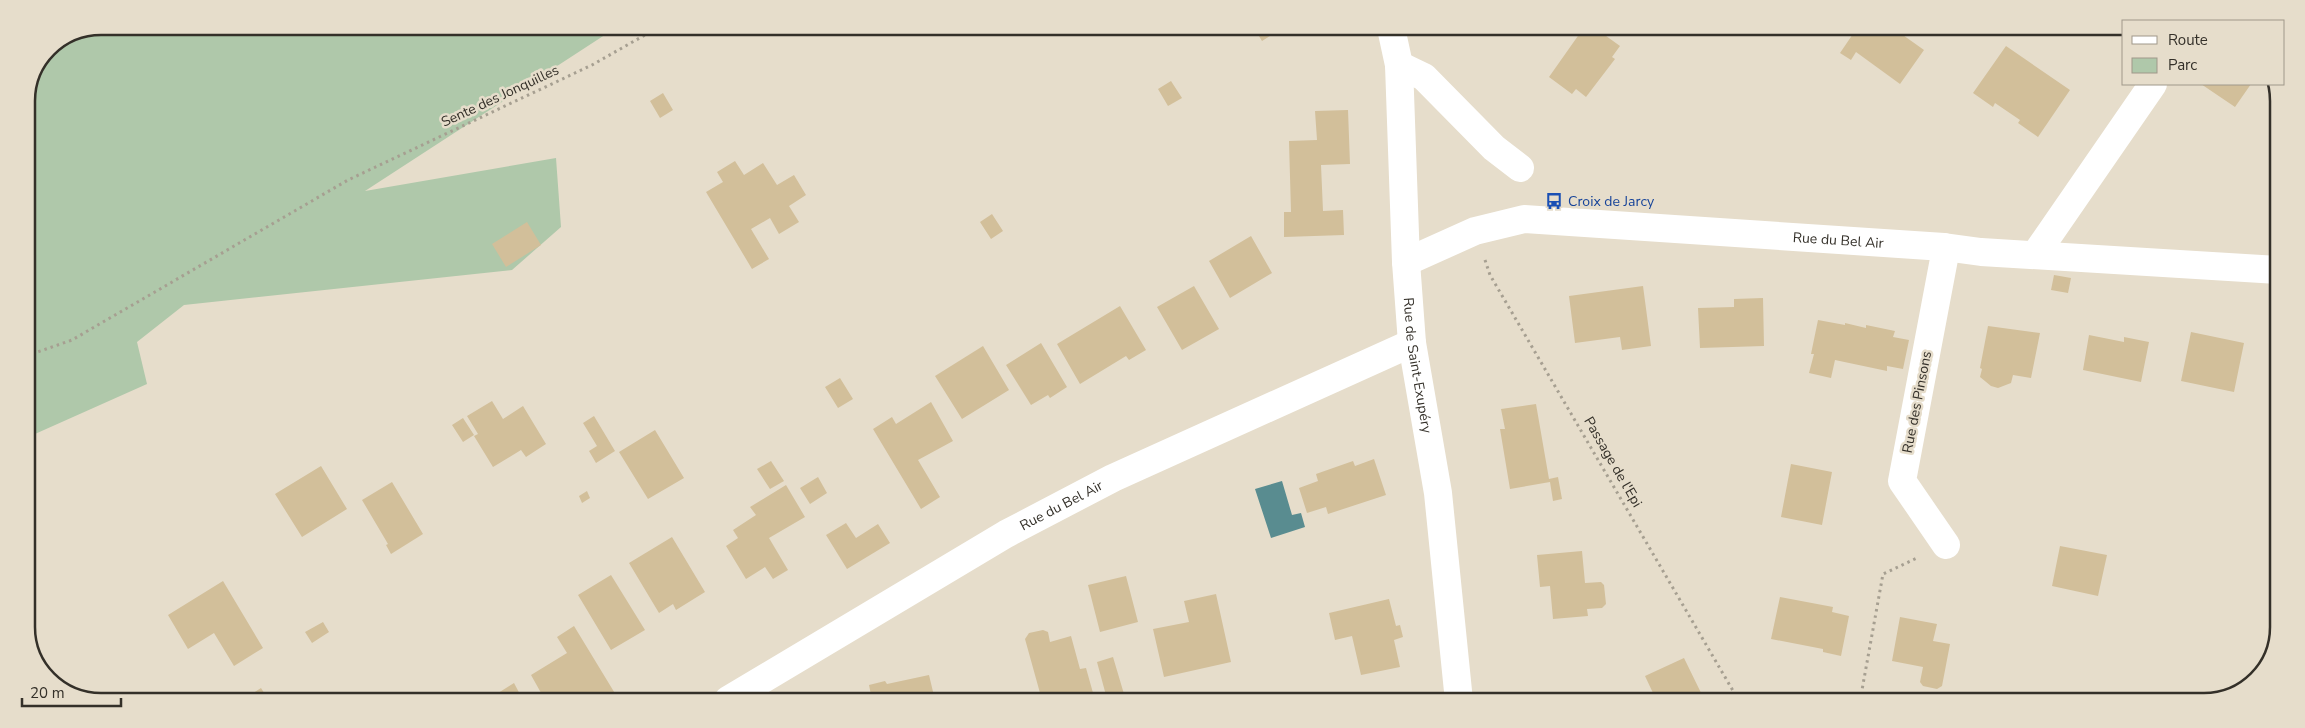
<svg xmlns="http://www.w3.org/2000/svg" width="2305" height="728" font-family="'Nunito Sans',sans-serif">
<rect width="100%" height="100%" fill="#e6ddcb"/>
<path fill="#afc8aa" d="M101,26L617,27L365,191L556,158L561,227L512,270L184,305L137,342L147,384L26,438V101L48,48Z"/>
<path fill="#598c90" d="M1282,481L1292,515L1301,513L1305,527L1271,538L1255,489Z"/>
<path fill="#d2bf9a" d="M1012,27H1029L1016,35Z
M1254,28H1283L1262,41Z
M1520,28H1532L1528,33Z
M1588,28H1595L1620,46L1612,57L1615,59L1586,97L1576,89L1572,94L1549,77L1580,33L1582,35Z
M1857,28H1893L1924,50L1900,84L1856,52L1851,60L1840,53Z
M2006,46L2070,90L2038,137L2018,123L2020,120L1995,103L1993,107L1973,93Z
M1171,81L1182,98L1168,106L1158,89Z
M2201,84H2251L2235,107Z
M663,93L673,110L660,118L650,101Z
M1348,110L1350,164L1321,165L1323,211L1343,210L1344,235L1284,237V212H1291L1289,141L1317,140L1315,111Z
M735,161L744,175L763,163L777,185L794,175L806,195L789,206L799,222L779,234L770,218L751,229L769,259L752,269L706,192L723,182L717,172Z
M992,214L1003,231L991,239L980,222Z
M527,222L541,245L506,267L492,244Z
M1251,236L1272,273L1230,298L1209,261Z
M2054,275L2071,278L2068,293L2051,290Z
M1194,286L1219,329L1182,350L1157,307Z
M1643,286L1651,346L1622,350L1620,337L1575,343L1569,296Z
M1763,298L1764,346L1700,348L1698,308L1734,307V299Z
M1120,306L1146,350L1129,360L1126,356L1080,384L1057,344Z
M1818,320L1845,325V323L1866,328V325L1895,331L1893,337L1909,340L1903,369L1887,366V371L1835,360L1831,378L1809,373L1814,354H1811Z
M1988,326L2040,333L2031,378L2013,375L2011,383L1998,388L1991,386L1980,377L1982,369L1980,368Z
M2191,332L2244,343L2234,392L2181,381Z
M2089,335L2124,342V337L2149,342L2141,382L2083,370Z
M1041,343L1067,387L1050,398L1048,395L1031,405L1006,365Z
M983,346L1009,390L962,419L935,376Z
M840,378L853,399L838,408L825,387Z
M492,401L503,419L523,406L546,444L526,457L521,450L493,467L474,436L478,434L467,416Z
M931,402L953,441L918,460L940,497L921,509L873,429L892,417L896,424Z
M1536,404L1549,479L1558,477L1562,499L1553,501L1550,482L1510,489L1500,429H1505L1501,409Z
M594,416L615,451L596,463L589,451L597,446L583,423Z
M463,418L474,435L463,442L452,425Z
M655,430L684,478L648,499L619,452Z
M1374,459L1386,495L1328,514L1326,507L1307,513L1299,488L1318,481L1316,474L1353,461L1355,466Z
M771,461L784,481L770,489L757,469Z
M1791,464L1832,472L1822,525L1781,517Z
M321,466L347,509L302,537L275,494Z
M818,477L827,493L810,504L800,488Z
M392,482L423,534L391,554L386,545L388,544L362,500Z
M786,485L805,517L769,538L788,570L773,579L765,567L746,579L726,546L738,538L733,530L756,515L750,507Z
M587,491L590,498L582,503L579,496Z
M846,523L856,538L878,524L890,543L847,569L826,535Z
M672,537L705,592L676,610L673,604L659,613L629,563Z
M2060,546L2107,555L2098,596L2052,586Z
M1582,551L1585,583L1601,582L1604,585L1606,604L1602,608L1587,609L1588,616L1553,619L1550,586L1540,587L1537,555Z
M611,575L645,630L611,650L578,595Z
M1126,576L1138,622L1100,632L1088,585Z
M223,581L263,648L234,666L214,633L188,649L168,615Z
M1216,594L1231,662L1164,677L1153,629L1189,622L1184,601Z
M1780,597L1833,607L1832,612L1849,616L1841,656L1823,652V649L1771,639Z
M1389,599L1396,626L1400,625L1403,637L1394,640L1400,667L1361,675L1352,636L1335,640L1329,613Z
M1900,617L1937,624L1933,641L1950,644L1942,686L1937,689L1923,686L1920,682L1923,667L1892,661Z
M323,622L329,632L312,643L305,632Z
M574,626L619,700H545L531,675L567,653L557,637Z
M1043,630L1048,632L1050,642L1071,636L1080,669L1086,668L1095,700H1048L1046,692L1040,693L1025,639L1029,633Z
M1113,657L1124,694L1107,699L1097,662Z
M1684,658L1705,701H1651L1648,695L1653,693L1645,676Z
M929,675L935,700H872L869,685L885,681L887,684Z
M514,683L523,700H487Z
M261,688L268,699H244Z
M432,694L435,700H423Z"/>
<g fill="none" stroke-linecap="round" stroke-linejoin="round">
<path stroke="#a69f91" stroke-width="3" stroke-dasharray="2.5 4" stroke-linecap="butt" d="M1485,260L1490,275L1739,701
M26,356L72,340L348,180L592,65L659,27
M1860,701L1883,574L1917,558"/>
<g stroke="#fff" stroke-width="28">
<path id="s1" d="M1391,28L1399,65L1406,262L1412,343L1438,493L1459,701"/>
<path d="M1399,65L1424,77L1494,148L1520,168"/>
<path d="M1944,247V259L1902,481L1946,545"/>
<path d="M2035,255L2153,84"/>
<path id="s2" d="M1406,262L1475,231L1524,219L1944,247L1981,252L2278,270"/>
<path id="s3" d="M728,700L1006,534L1113,478L1412,343"/>
</g>
</g>
<defs>
<g id="bus-bare" transform="scale(1.35)"><path d="M-5-6H5V4H4V6H2V4H-2V6H-4V4H-5ZM-3.5-4V0h7V-4ZM-3.5 1.2v1.5H-2V1.2ZM2 1.2v1.5H3.5V1.2Z" fill="#1a4fb4" stroke="#e6ddcb" stroke-width="2.5" paint-order="stroke"/></g>
</defs>
<g fill-rule="evenodd">
<use href="#bus-bare" x="1554" y="201"/>
</g>
<g text-anchor="middle" dominant-baseline="central" stroke-width="5" stroke-linejoin="round" paint-order="stroke">
<g font-size="14" fill="#343029" stroke="#e6ddcb">
<text transform="translate(500 96) rotate(-25)">Sente des Jonquilles</text>
<text stroke="none"><textPath href="#s2" startOffset="441">Rue du Bel Air</textPath></text>
<text stroke="none"><textPath href="#s1" startOffset="339">Rue de Saint-Exupéry</textPath></text>
<text transform="translate(1917 402) rotate(-79)">Rue des Pinsons</text>
<text transform="translate(1613 462) rotate(60)">Passage de l'Epi</text>
<text stroke="none"><textPath href="#s3" startOffset="386">Rue du Bel Air</textPath></text>
</g>
<g font-size="14" fill="#164399" stroke="#e6ddcb" text-anchor="start">
<text x="1568" y="201">Croix de Jarcy</text>
</g>
</g>
<path d="M0 0H2305V728H0ZM101 35H2204A66 66 0 0 1 2270 101V627A66 66 0 0 1 2204 693H101A66 66 0 0 1 35 627V101A66 66 0 0 1 101 35Z" fill="#e6ddcb" fill-rule="evenodd"/>
<path fill="none" stroke="#343029" stroke-width="2.5" d="M101 35H2204A66 66 0 0 1 2270 101V627A66 66 0 0 1 2204 693H101A66 66 0 0 1 35 627V101A66 66 0 0 1 101 35Z"/>
<rect x="2122" y="20" width="162" height="65" fill="#e6ddcb" stroke="#9f988a"/>
<rect x="2132" y="36" width="25" height="8" fill="#ffffff" stroke="#9f988a"/>
<text x="2168" y="45" font-size="15" fill="#343029">Route</text>
<rect x="2132" y="58" width="25" height="15" fill="#afc8aa" stroke="#9f988a"/>
<text x="2168" y="70" font-size="15" fill="#343029">Parc</text>
<path d="M22 698v8h99v-8" fill="none" stroke="#343029" stroke-width="2.5"/>
<text x="30" y="698" font-size="15" fill="#343029" stroke="#e6ddcb" stroke-width="4" paint-order="stroke">20 m</text>
</svg>
